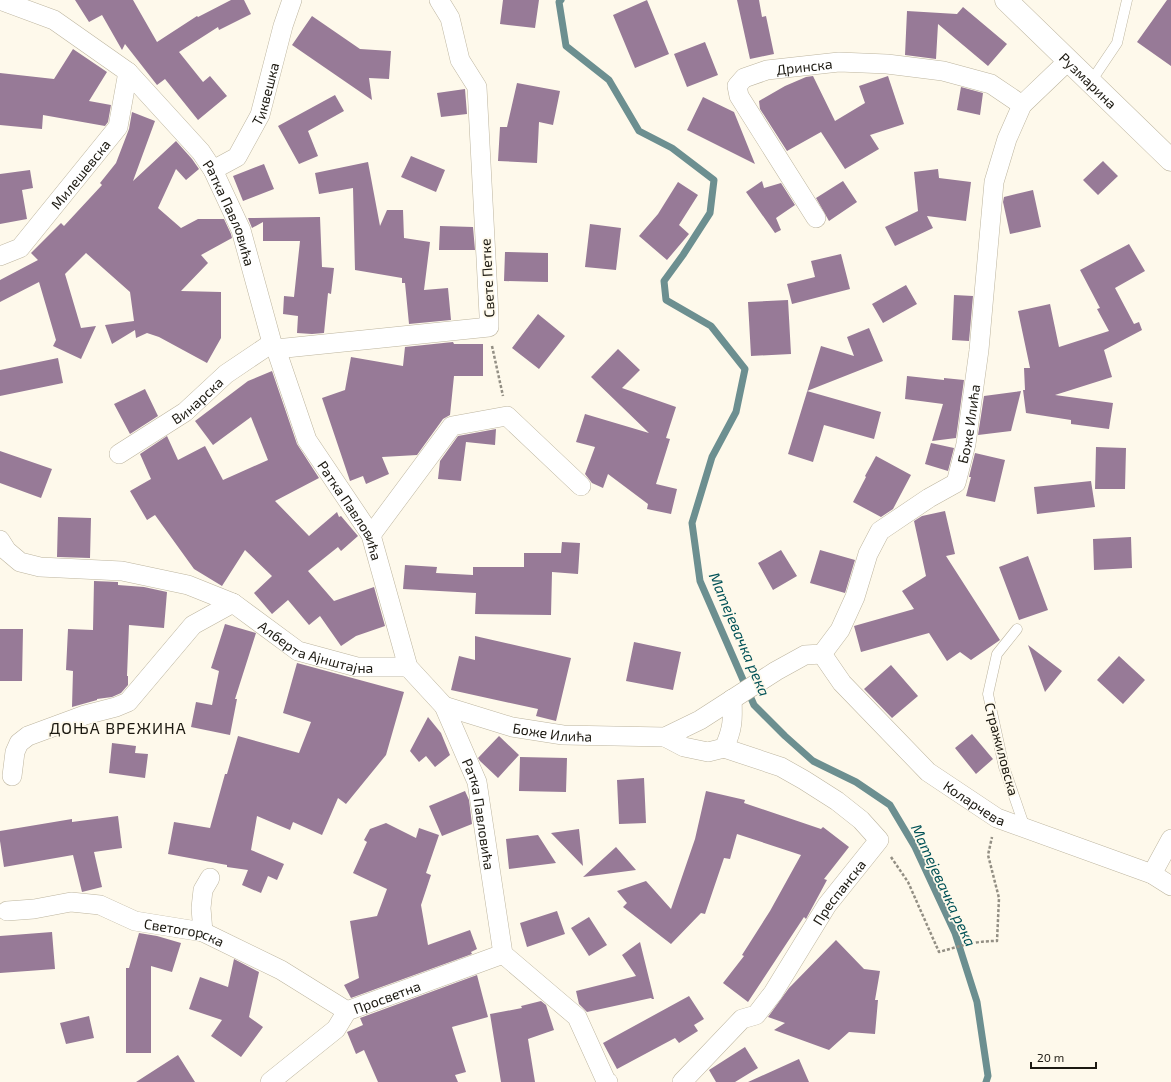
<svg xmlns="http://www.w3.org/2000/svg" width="1171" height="1082" font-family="'Exo 2',sans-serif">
<rect width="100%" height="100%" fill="#fef9eb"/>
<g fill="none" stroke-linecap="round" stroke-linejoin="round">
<path stroke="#6c8f90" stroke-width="7" d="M561,0L559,2L566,46L609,80L639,131L672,148L714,180L710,213L683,255L664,281L666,300L711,326L745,369L736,412L712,457L692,523L700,581L754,705L785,736L813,761L856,782L890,805L915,847L955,933L977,1002L988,1076L986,1082"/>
</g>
<path fill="#977a97" d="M75,0H133L157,42L197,16L198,17L231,0H244L251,14L219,30L218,27L179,52L203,82L210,76L227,96L198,120L165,79L157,85L125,44L122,50L102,15L89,22Z
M503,0H539L535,28L500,24Z
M647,0L669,54L635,68L613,15Z
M737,0H759L762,17L766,16L774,54L750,59Z
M1167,0H1171V66L1137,42Z
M963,7L1007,44L988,66L938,24L936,59L905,55L907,11L957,14Z
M312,16L360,49L391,51L389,79L369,78L372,100L292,45Z
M705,42L718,75L687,87L674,54Z
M73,49L107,72L89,101L111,105L108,122L105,126L43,115L42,129L0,125V73L54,79Z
M813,76L835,121L865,103L859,86L888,76L904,124L870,135L879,149L845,169L821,132L787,151L760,109L759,101L785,86L806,77Z
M517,83L560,91L553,125L539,122L537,163L498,161L500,127H507Z
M961,87L983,93L980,115L957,110Z
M465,89L467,114L441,117L437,93Z
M335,95L344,111L308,131L318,156L299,164L278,126Z
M703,97L734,112L755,164L687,130Z
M132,112L155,121L133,181L176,141L192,159L199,169L186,180L176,169L158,208L181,228L198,219H224L231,234L232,238L201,255L208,263L181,291L221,292V338L207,363L159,337L147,333L136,338L135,330L112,344L105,325L134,321L130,292L86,253L65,274L81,328L96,326L81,359L53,346L56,340L39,282L0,302V280L38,260L31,253L61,223L64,226L102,185L100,183L116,163L129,129Z
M411,156L445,170L436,192L401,177Z
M1103,161L1118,176L1098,195L1083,180Z
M368,162L380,226L387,210H403L404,238L430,242L424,290L448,288L451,320L409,324L405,283H402V278L355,270L353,188L319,194L315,173Z
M264,164L274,189L243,201L233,176Z
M938,169L939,178L971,182L966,221L927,216L933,228L895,246L885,227L918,211L914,172Z
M30,170L33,188L22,190L27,219L0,224V174Z
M762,181L764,188L781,183L795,205L776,218L781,230L775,233L746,192Z
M843,181L857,202L829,221L816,198Z
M678,182L698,195L679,225L689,234L667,260L639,236L658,214Z
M1033,190L1041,227L1010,234L1003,202L1004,197Z
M320,217L322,267L334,268L331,294L328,293L324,333L312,334L297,333L298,316L283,314L284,296L294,297L300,241H263V222L252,228L248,218Z
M590,224L621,228L616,270L585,267Z
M440,226L473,227L475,250H439Z
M1129,244L1145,271L1115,288L1134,324L1139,322L1142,330L1104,350L1112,377L1055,395L1113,403L1109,429L1071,424V420L1026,413L1023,390H1025L1024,368H1030L1018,311L1050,304L1059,347L1109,331L1097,309L1100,308L1080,270Z
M505,252L548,253V282L504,281Z
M841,254L850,289L792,304L787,284L815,277L811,261Z
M906,285L917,304L883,323L872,304Z
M954,295L973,296L969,341L952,340Z
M788,300L791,354L751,356L748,302Z
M538,314L565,336L539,369L512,348Z
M869,328L883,361L807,391L881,412L874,439L824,425L813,462L788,454L821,346L854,356L847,337Z
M453,342L454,344H483V376H454L450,415L443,419L417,455L382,457L389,474L366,484L363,476L350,481L322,398L345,390L351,357L403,366L405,347Z
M618,349L640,370L622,388L676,407L666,438L670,439L656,484L677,489L671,514L647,509L648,504L608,474L603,488L592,483L585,474L595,447L576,442L585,414L649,433L591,377Z
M58,358L63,383L0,396V370Z
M272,371L297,444L319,478L275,501L309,536L337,512L339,517L341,516L358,536L341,551L338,547L308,571L334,601L374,587L385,626L356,636L341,646L320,616L309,625L288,600L272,614L254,593L272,576L245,550L222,586L194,569L155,515L147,520L130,491L151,479L140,454L167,436L178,460L205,446L223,480L268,460L251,417L213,445L195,421L248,381Z
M907,376L944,380V378L964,380L956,438L932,441L943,404L905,399Z
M145,389L158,416L130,434L114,404Z
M1021,391L1011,431L978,435L984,396Z
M496,429L495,445L466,442L461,481L438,479L440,461L458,436Z
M931,443L954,448L948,471L925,464Z
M1096,447L1126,448L1125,489H1095Z
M0,451L52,469L41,498L0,483Z
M975,453L1005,460L995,502L966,496L971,477H969Z
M876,456L911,475L893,509L881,517L853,502L866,477L865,476Z
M1091,481L1095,507L1037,514L1034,487Z
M945,511L955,554L946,556L1000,640L971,660L960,652L947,661L929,633L861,652L854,626L914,609L902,591L926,576L914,521L922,516Z
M58,517L91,518L90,558L57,557Z
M1131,537L1132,568L1094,570L1093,539Z
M562,542L580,543L578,574L552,572L551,615L475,614L476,593L403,589L405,565L437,567L436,573L473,575V567H524V553H561Z
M781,550L797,576L773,590L758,563Z
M820,550L855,560L845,593L810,583Z
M1028,556L1048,610L1019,620L999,567Z
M94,581L118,582V585L144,587L167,592L164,628L129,625L127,676H128V685L121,693L112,697L97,699V700L72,707L73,671L66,670L68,629L93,630Z
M225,624L256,633L235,699H237L230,735L191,727L196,702L212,705L219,671L211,668Z
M0,629H23L22,681H0Z
M475,636L571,658L556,721L536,716L538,709L451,690L459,656L475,660Z
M634,642L681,652L673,690L626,681Z
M1028,645L1062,671L1045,692Z
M1119,656L1145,680L1123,704L1097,680Z
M297,663L404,692L386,755L346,804L338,798L322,835L293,822L290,830L257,816L251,850L284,864L277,880L268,876L261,893L242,885L248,870L227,867V865L168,854L174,822L210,828L225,774H227L238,736L299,753L311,722L283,713Z
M891,665L918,696L892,718L864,689Z
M428,717L441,733L450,755L435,767L426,756L419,762L410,751Z
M972,734L993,759L976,774L955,748Z
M499,736L519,755L498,778L480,761L478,758Z
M112,743L136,746L135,753L148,754L145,778L109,773Z
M520,757L567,758L566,792L519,791Z
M644,778L646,823L619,824L617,780Z
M465,791L469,800L472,824L442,836L429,806Z
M706,791L745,800L744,803L821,829L823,827L849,847L824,879L827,880L806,919L804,917L748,1002L723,983L744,956L742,955L770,911L801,855L737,834L730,859L724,858L705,914L701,913L671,944L623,907L627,903L617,891L646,881L671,909L695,839Z
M118,816L122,848L94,852L102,887L82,892L73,855L4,867L0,841V831L72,819V822Z
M386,823L416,838L419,828L439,835L426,873L431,875L421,905L428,945L470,930L477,949L471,952L472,954L351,998L344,985L359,978L350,921L377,916L387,889L353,873L367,842L364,840L370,829Z
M579,829L583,866L551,833Z
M538,835L556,863L509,869L506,839Z
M616,847L636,870L583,877Z
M557,911L565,934L527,947L520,923Z
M589,917L607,945L589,956L571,928Z
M52,932L55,969L0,973V936Z
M139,933L157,936L181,943L172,972L151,966V1053H126V968H129Z
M836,940L864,969L880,971L875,1000H878L875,1034L849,1032L829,1050L774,1030L785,1023L768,1017L789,988Z
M640,942L654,999H652L651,998L587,1012L579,1004L576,991L636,976L622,955Z
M234,959L259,972L249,1017L263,1027L241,1057L211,1036L222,1020L189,1009L200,977L228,987Z
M477,975L488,1017L452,1027L466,1072L455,1075L458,1082H378L364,1050L356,1054L347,1032L363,1025L360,1018Z
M689,996L704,1019L694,1025L698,1031L679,1043L675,1038L617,1069L603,1043Z
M541,1001L546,1005L554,1030L528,1039L535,1082H501L490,1014L522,1008L521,1006Z
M89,1016L94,1038L66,1044L60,1023Z
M745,1047L758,1068L735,1082H716L709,1070Z
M178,1055L195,1082H136Z
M799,1059L809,1082H748Z"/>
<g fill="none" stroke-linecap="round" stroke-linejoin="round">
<g stroke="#bdb59f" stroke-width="11">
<path id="service" d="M1090,83L1117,43L1127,0
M1017,629L997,654L988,694L1004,767L1025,828"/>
</g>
<g stroke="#bdb59f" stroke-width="20">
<g id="minor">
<path id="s1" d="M0,0L54,20L128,72L201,152L213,170L241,230L272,343L276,349L307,440L371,535L408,667L444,706L477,782L503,954L577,1017L606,1081L608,1082"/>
<path id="s2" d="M213,170L237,157L260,115L283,26L292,0"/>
<path id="s3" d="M816,218L739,96L737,86L744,78L767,70L839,62L887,64L943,71L991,84L1022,105"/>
<path id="s4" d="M0,256L20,248L118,127L128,72"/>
<path d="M276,349L489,327V315L477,87L460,60L450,18L439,0"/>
<path id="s5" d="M119,454L185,412L226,374L272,343"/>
<path d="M371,535L452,426L507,416L581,486"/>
<path id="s6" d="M0,540L7,551L20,562L40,567L122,571L188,585L233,603L298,651L357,667H408"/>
<path id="s7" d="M822,654L842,683L928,772L997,818L1152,874L1171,886"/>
<path id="s8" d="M444,706L512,727L563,735L665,737L700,720L776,671L805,655L822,654L840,630L855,597L868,554L880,531L929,498L956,483L966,444L979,350L994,182L1007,139L1022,105L1068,61"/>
<path d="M665,737L684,747L708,752L724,748C733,729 733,719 732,699"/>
<path d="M12,776L15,752L19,743L28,736L85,715L116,707L128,702L193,625L233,603"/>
<path d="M1152,874L1171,839"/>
<path id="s9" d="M7,911L34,909L71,902L100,905L135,921L203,932L281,970L347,1011"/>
<path d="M203,932L201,908L203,890L210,878"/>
<path id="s10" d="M270,1082L336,1029L347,1011L503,954"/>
<path id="s11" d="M682,1082L742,1019L756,1015L773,993L827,905L879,840L861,820L837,801L804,780L781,767L724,748"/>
</g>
</g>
<g stroke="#bdb59f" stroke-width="23">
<g id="secondary">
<path id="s12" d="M1006,0L1171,160"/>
</g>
</g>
<path stroke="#938f84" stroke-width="2.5" stroke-dasharray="3 2" stroke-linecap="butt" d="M492,346L503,396
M891,857L908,882L939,952C961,946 973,941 997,941L999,898L988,855L992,837"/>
<use href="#service" stroke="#fff" stroke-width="10"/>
<use href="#minor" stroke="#fff" stroke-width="19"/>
<use href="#secondary" stroke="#fff" stroke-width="22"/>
</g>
<g text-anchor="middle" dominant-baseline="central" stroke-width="3.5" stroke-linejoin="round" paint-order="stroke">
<g font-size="14" fill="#1c1911" stroke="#fef9eb">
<text stroke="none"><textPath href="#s3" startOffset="227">Дринска</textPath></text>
<text stroke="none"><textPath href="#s12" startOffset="115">Рузмарина</textPath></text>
<text stroke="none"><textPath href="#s2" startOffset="97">Тиквешка</textPath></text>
<text stroke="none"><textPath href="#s4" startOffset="117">Милешевска</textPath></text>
<text stroke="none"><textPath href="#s1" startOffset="324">Ратка Павловића</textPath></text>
<text transform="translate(487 278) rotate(-93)">Свете Петке</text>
<text stroke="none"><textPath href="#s5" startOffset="95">Винарска</textPath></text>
<text stroke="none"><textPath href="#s8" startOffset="692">Боже Илића</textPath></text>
<text stroke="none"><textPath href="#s1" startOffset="648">Ратка Павловића</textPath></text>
<text stroke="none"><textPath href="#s6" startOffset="345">Алберта Ајнштајна</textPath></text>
<text stroke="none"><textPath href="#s8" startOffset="112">Боже Илића</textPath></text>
<text transform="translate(1002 749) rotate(75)">Стражиловска</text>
<text stroke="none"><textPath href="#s7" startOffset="215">Коларчева</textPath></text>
<text stroke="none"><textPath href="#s1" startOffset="984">Ратка Павловића</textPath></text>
<text stroke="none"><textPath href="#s11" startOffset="250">Преспанска</textPath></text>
<text stroke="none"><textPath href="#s9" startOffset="183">Светогорска</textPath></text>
<text stroke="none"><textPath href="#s10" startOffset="148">Просветна</textPath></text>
</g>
<g font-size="15" font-style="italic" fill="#005156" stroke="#fef9eb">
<text transform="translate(740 634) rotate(67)">Матејевачка река</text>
<text transform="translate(944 885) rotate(65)">Матејевачка река</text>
</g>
<g font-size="16" letter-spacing="1" fill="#1c1911" stroke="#fef9eb">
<text x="118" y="727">ДОЊА ВРЕЖИНА</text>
</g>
</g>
<path d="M1031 1062v6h65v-6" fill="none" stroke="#1c1911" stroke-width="2"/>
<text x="1037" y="1062" font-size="12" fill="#1c1911" stroke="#fef9eb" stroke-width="3" paint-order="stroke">20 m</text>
</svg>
